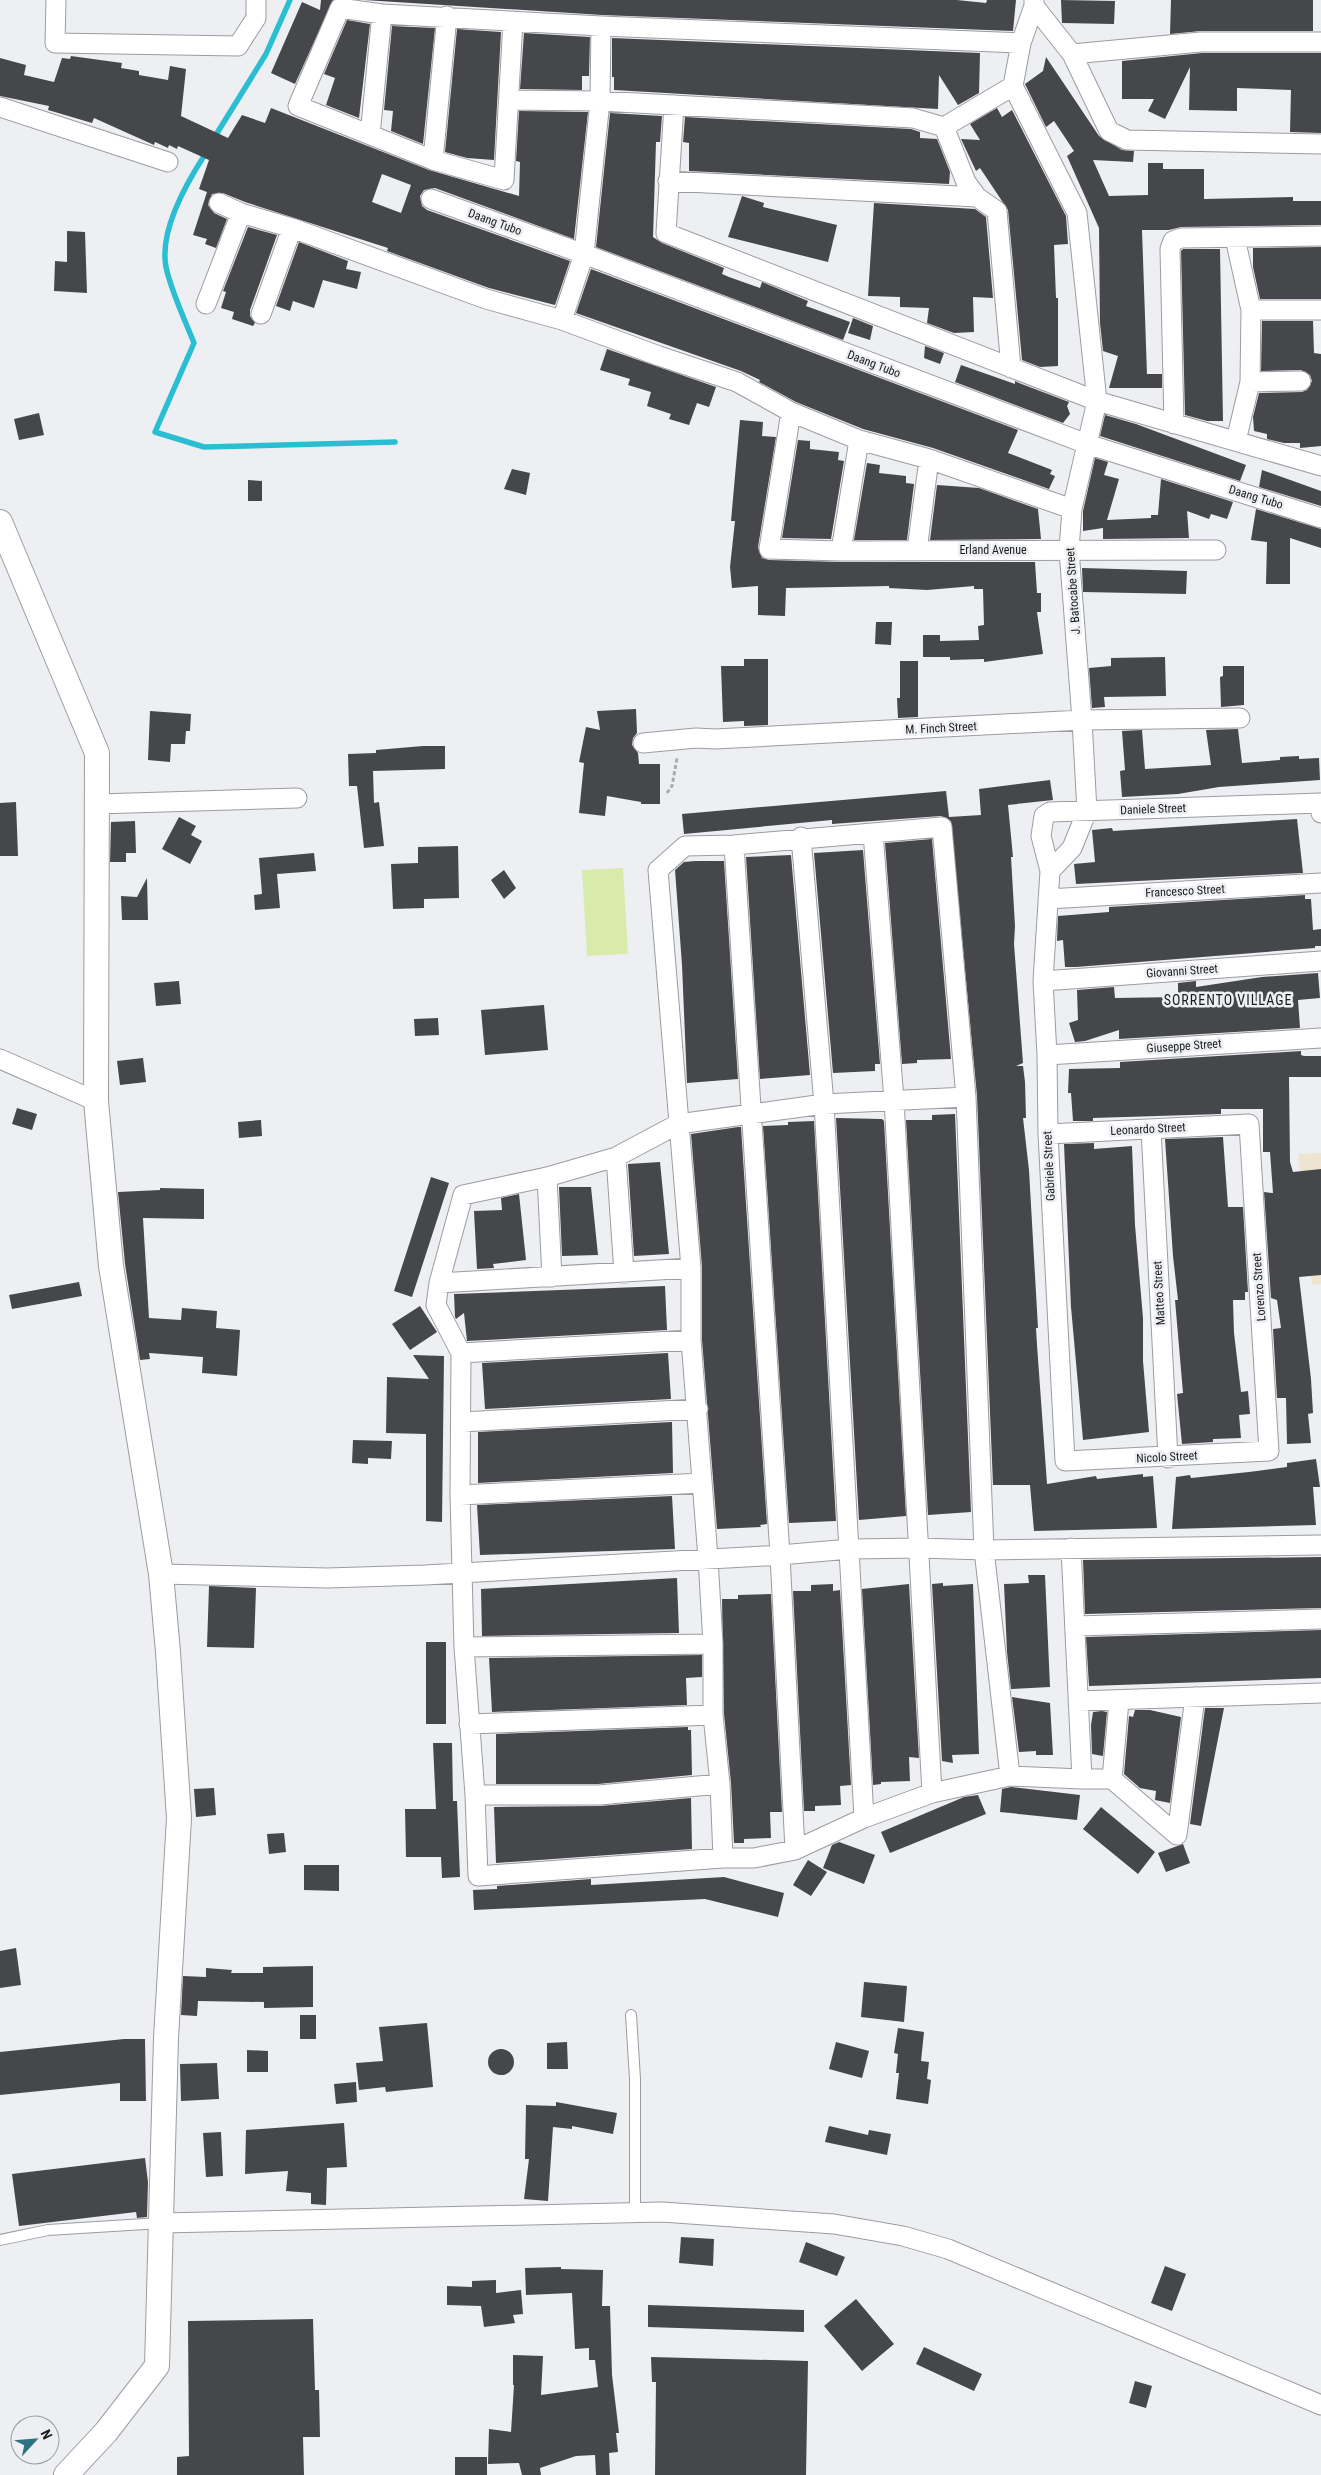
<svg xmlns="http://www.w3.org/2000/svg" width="1321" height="2475" font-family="'Roboto Condensed',sans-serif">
<rect width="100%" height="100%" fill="#edeff3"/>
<path fill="#ede5cf" d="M1321,1153V1284L1312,1285L1298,1154Z"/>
<path fill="#d9ebab" d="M623,868L628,954L587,956L582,870Z"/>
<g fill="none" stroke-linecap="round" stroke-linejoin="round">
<path stroke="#2bbed2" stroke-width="5.5" d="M214,138L266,54L290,0
M206,153C187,182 159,231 166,267C171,291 185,320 194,343L155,432L204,447L395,442"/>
</g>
<path fill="#46474b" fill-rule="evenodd" d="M321,0H333L295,84L271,73L302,2L320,10Z
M364,0H957L986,3L987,0H1016L1013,31L602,15Z
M1061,0L1115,1L1114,24L1062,23Z
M1171,0H1313V31H1201L1170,34Z
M347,20L370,24L359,118L326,105L335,78L324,74Z
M392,26L435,28L423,144L391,131L393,111L384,110Z
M457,29L501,32L494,160L467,158L445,152Z
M524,33L590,37L589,76H582V90L520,89Z
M612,38L980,53L979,93L958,105L939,75L938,109L614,90V77H612Z
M1202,53H1321V133L1290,132L1291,90L1237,88V111L1189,110L1190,67L1165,119L1148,111L1154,99H1122V61Z
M71,56L122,63L121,68L139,71V75L168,80L170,66L186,69L181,116L228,138L242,115L265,123L271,108L429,170L519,196L520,162L516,161L519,111L588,112L574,239L435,188L424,190L420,196L422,206L427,210L570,261L555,305L489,288L387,251L388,248L245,202L223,193L212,194L208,205L214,213L227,219L216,248L205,244L207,239L193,235L207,192L199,189L209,160L178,146L177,149L169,145L168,148L155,142L154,145L94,118L92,123L48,110L49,106L0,96V58L26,65L24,75L54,82L62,58L70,59ZM382,174L411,185L401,213L372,202Z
M1046,57L1099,136L1122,150L1134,151L1133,162L1093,160L1109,196L1148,195V163H1163V169H1204V199L1293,197V201H1321V225L1181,227L1169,230H1142L1147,374H1162V388H1109L1118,356L1103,351L1100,323L1099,228L1067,156L1074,151L1054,121L1046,127L1025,84L1043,71Z
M997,108L1002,117L1012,110L1066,216L1068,244L1054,245L1056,298H1058V366L1040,367L1022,360L1008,210L980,168L976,171L961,139L980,140L970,124Z
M610,113L662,116L660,142H656L653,237L662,243L724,268L722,274L729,277L760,288L762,282L808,301L806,306L850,322L843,340L596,247Z
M685,117L911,129L920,132V138L937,139L950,172L949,184L689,171V143L683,142Z
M742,196L764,203L763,207L837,225L828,262L728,237Z
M874,203L975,209L986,217L993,298L973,297L974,332L954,333L927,323L929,308L900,307V297L868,296Z
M248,227L277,235L250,310V316L255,323L253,326L232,319L234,312L221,308L226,292L223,291Z
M67,231L85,232L87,293L54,291L55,261L67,262Z
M299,242L348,261L346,269L361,272L357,289L323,280L314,308L293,301L290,311L276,306Z
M1321,247V299H1260L1253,267V248Z
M1183,249H1220L1223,421H1207L1185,415L1181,251Z
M591,269L1018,430L1008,453L1052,470L1050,474L1055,476L1049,489L933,448L863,429L796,402L759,382L760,380L741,371L576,313Z
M853,318L873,326L870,340L848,333Z
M1262,321H1313L1314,353L1321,354V446L1300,448V443H1284L1267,439V434L1254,431L1253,417L1259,393L1302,392L1307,390L1312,381L1310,375L1301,370L1261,371Z
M925,346L944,353L940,364L924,358Z
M607,349L716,387L709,407L697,403L689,425L669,419L671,414L647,406L651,392L628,385L630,379L600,370Z
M961,365L1015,384V381L1019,383L1069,402L1067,406L1070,414L1063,423L955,382Z
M39,413L44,435L19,440L14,419Z
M1105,415L1136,424L1246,465L1240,481L1100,436Z
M740,420L763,422L762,436L776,437L758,547L762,558L769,560L841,562H1035L1037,593H1041V612H1037L1043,654L984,662V659L950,660V657H923V635H940V641L979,640L978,626L984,625L983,589H974V586L927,590L889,588V586L786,588L785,616L758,615V586L732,588L730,567L735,521H731Z
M798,440L810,441V449L839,452L838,460L844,461L831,539L782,538Z
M1095,458L1108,462L1104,475L1119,479L1107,520L1151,518V515H1158L1161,479L1233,502L1227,519L1211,514L1209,519L1187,511L1189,538L1103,539V528L1083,531V511Z
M867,463L880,465L879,473L906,476V483L914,484L907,540H854Z
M512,469L530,473L526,495L504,489Z
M1262,470L1321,491V506L1259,487Z
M248,480L262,481V501H248Z
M937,485L979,488L1038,509L1041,539L930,540Z
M1256,509L1321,529V548L1290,538V584H1266L1267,542L1251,540Z
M1082,568L1187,571L1186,594L1083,592Z
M876,622H892L891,645L875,644Z
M1165,657L1166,696L1104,697L1105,707L1092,708L1089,668L1111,666V658Z
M744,659H768V725L744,726V721L723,722L721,666H744Z
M900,661H918V717L898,718L897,698H900Z
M1223,666H1244V705L1221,707L1220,677L1223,676Z
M636,709L637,733L633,738L632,745L638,753L639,764H660V804H641V802L607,796L605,816L579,813L584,763L579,762L586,727L600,730L597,711Z
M150,711L191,714L190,731H186L185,744H171L170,762L148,760Z
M1238,729L1242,763L1280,760V757L1299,756V759L1319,758L1320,780L1219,787L1178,794L1122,797L1120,771L1125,770L1122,731L1142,730L1145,769L1211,765L1206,730Z
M423,746H445V769L373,771L374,803L379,802L384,846L364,848L357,786H349L348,754L376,753V750Z
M1050,780L1053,800L1008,805L1013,857H1011L1015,926L1014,944L1023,1063L1016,1066H1023L1025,1082L1026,1118H1023L1029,1170L1038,1328H1036L1037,1345L1047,1484L1096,1476L1097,1479L1143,1474V1477L1153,1476L1157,1528L1034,1531L1030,1485H993L977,1096L951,821L941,816L832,824V820L684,834L682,814L946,791L949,817L981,815L979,789Z
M16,802L18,856H0V803Z
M179,817L196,826L191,835L202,841L190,864L162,849Z
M1297,819L1303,873L1076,884L1074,864L1095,862L1092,830L1112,828L1113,831Z
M135,821L136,853H126V862H110L111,822Z
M932,839L951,1059L917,1060V1063L902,1064L885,843Z
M458,846L459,898L424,899V908L393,909L391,864L418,863V847Z
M863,850L880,1064H875V1071L833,1073L814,853Z
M314,853L316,871L277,874L280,908L255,910L254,895L262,894L259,858Z
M791,855L810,1075L760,1079L746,857Z
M695,861H724L738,1079L687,1083L682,965L675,870L684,862Z
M504,870L516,888L504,899L491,880Z
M147,878L148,920H122L121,896L137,897Z
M1305,895V899H1311L1313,930L1321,929V946H1315V948L1076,967H1065L1063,940L1057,941L1058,916L1109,912V907Z
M1318,973L1320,998L1298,1000L1300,1028L1119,1039V1030L1085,1041L1075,1042L1069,1023L1078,1020L1077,990L1114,987L1115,998L1178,997V983L1196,981V987L1262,977Z
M179,981L181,1004L156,1006L154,983Z
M544,1005L548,1050L485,1055L481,1010Z
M438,1018L439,1035L415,1036L414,1019Z
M1301,1051V1055L1304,1056H1321V1077H1289L1290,1162L1293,1172L1321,1169V1275L1299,1277L1311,1379L1313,1413L1308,1414L1311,1443L1287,1444L1286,1398H1277L1273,1329L1281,1328L1277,1300L1271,1298L1264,1192L1273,1193L1270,1152H1263V1109H1221V1114L1093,1118V1121H1073L1071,1093H1068L1069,1069L1120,1068V1062Z
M143,1058L146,1082L120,1085L117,1061Z
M17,1108L37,1114L32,1130L12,1124Z
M955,1114L971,1512L928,1515L906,1120H932V1115Z
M836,1118L882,1119L884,1121L906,1516L859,1520Z
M261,1120L262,1136L239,1138L238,1122Z
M814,1121L836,1521L789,1523L763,1126L788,1125V1122Z
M738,1127H741L767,1524L760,1525L761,1527L717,1529L702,1340V1267L691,1134Z
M1223,1137L1228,1207H1243L1248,1292H1245V1300H1233L1234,1333L1241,1392L1248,1391L1250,1414L1239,1415L1241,1438L1213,1439V1442L1182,1444L1177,1394L1183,1393L1175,1300H1178L1173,1256L1165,1139Z
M1094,1143V1149L1132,1146L1135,1225L1143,1318V1361L1149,1432L1083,1440L1071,1307L1064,1144Z
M660,1162L669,1254L634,1256L628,1164Z
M431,1177L449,1183L412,1297L394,1291Z
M559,1187H591L598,1255L562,1256Z
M160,1188L204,1189V1219L143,1218L149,1318L181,1320L182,1308L217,1311L216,1328L240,1330L237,1376L202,1373L203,1357L149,1353L150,1359L140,1360L125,1264L118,1192L160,1190Z
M519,1194L526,1260L493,1264L494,1268L477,1269L474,1211L502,1210L501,1198Z
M79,1282L82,1296L12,1309L9,1295Z
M665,1286L667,1330L467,1341L464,1313L456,1319L455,1317L454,1294Z
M420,1306L437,1332L410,1350L392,1324Z
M668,1353L671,1399L485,1409L482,1363Z
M413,1355L444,1356L442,1522L426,1521V1434L386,1433L387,1377L429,1379Z
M672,1422L673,1473L478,1483V1432Z
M353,1440L392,1441L391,1459L368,1458V1464L352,1463Z
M1316,1459L1320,1487H1313L1316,1525L1172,1529L1176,1477L1190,1475L1191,1478L1249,1472L1287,1467V1463Z
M672,1496L675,1549L480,1555L477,1505Z
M1321,1557V1608L1085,1614L1083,1560Z
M1028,1575H1045L1050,1687L1011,1689L1007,1652L1004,1584L1029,1583Z
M677,1578L679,1633L482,1636L481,1589Z
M943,1583V1586L973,1584L979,1754L952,1755L953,1763L942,1761L932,1584Z
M833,1584V1591L840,1590L851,1785L840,1786L841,1805L815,1806V1811H804L793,1591H811V1585Z
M909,1584L919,1758L909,1757L910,1781L881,1782V1784L873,1785L862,1589Z
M209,1586L256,1588L254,1648L207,1647Z
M771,1594L782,1812H770L771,1838L744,1839V1843H734L731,1783L724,1714L722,1599H738V1595Z
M1321,1630V1678L1089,1686L1086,1637Z
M426,1642H446V1724H426Z
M702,1655V1677L686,1678L687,1705L492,1712L489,1658Z
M1012,1697L1050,1703L1053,1755H1036V1751L1019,1752Z
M1205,1708H1224L1201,1826L1190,1824Z
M1135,1710H1150L1181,1717L1170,1803L1155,1800L1156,1791L1140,1788L1124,1774L1129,1716L1133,1717Z
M1102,1711L1107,1712L1103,1756L1092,1754L1091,1725L1093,1712Z
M688,1727V1730H691L692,1775L598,1784H496V1734Z
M433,1743H452L453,1801H457L460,1877L442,1878L441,1857H406L405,1809H436Z
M1011,1787L1080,1795L1077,1820L1000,1812L1002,1789Z
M214,1788L216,1815L196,1817L194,1789Z
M978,1795L986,1814L890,1853L881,1832L964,1797Z
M691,1798L692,1849L496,1863L494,1807L600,1806Z
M1101,1807L1155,1852L1138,1874L1083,1829Z
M284,1833L286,1852L269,1854L267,1834Z
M839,1842L875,1855L864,1884L823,1868L832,1845Z
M1183,1844L1190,1863L1166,1872L1158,1853Z
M808,1860L827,1872L811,1896L793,1885Z
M304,1865H339V1891L304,1890Z
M724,1877L784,1893L778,1917L705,1899L474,1910L473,1890L497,1889V1886L591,1879V1885Z
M16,1948L21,1985L0,1988V1951Z
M313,1966V2007L264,2008V2002L198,2001L197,2016L181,2015L183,1976L206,1977V1968L232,1970L231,1973H263V1967Z
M864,1982L907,1986L904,2022L861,2017Z
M300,2015H316V2039H300Z
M427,2023L433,2087L386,2092L385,2087L359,2090L356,2063L383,2061L379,2027Z
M898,2028L924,2032L921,2061L929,2062L927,2079L931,2080L928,2104L896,2099L899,2073H896L898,2054L894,2053Z
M124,2039H145L146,2101H120V2083L0,2095V2052Z
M567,2042L568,2069H547V2043Z
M836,2042L869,2051L862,2078L829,2069Z
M488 2062a13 13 0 1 1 26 0a13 13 0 1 1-26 0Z
M247,2050L268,2051V2072H247Z
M217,2063L219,2099L181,2101L180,2064Z
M356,2082L357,2102L336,2104L334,2084Z
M556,2102L617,2113L613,2134L572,2126V2129L553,2127L548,2201L524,2199L529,2159H525L526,2105L556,2106Z
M344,2123L347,2167L327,2168L326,2205L311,2204V2193L286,2191L288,2171L245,2174L246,2130Z
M829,2126L868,2135L869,2130L891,2134L887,2155L825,2142Z
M221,2132L223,2176L206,2177L203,2133Z
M145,2158L148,2182L147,2217L137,2218L136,2212L19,2226L12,2174Z
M681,2237L714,2239L713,2266L679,2263Z
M806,2242L845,2257L837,2276L799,2262Z
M1165,2266L1186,2274L1172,2311L1151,2303Z
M561,2267V2269L603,2270L602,2306H610L612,2375L619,2433H616L618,2452L609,2453L610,2475H596L595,2455L576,2456L540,2468L541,2475H522L519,2463L488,2464L489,2429L511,2432L514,2385H513V2355L543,2356L541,2395L598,2387L595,2360H589V2348L575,2349L572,2293L526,2295L525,2268Z
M496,2280V2293L521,2290L523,2314L513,2315L515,2323L484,2327L481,2306L447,2305V2286L472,2287V2281Z
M856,2299L894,2344L862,2371L824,2326Z
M648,2305L804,2310V2332L648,2327Z
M313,2319L315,2390H319L320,2437H303L304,2475H177V2457L189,2456L188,2321Z
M924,2347L982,2374L974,2391L916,2364Z
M651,2357L808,2361L806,2475H655L656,2382H652Z
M1135,2381L1152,2386L1146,2408L1129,2403Z
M455,2457H487V2475H455Z"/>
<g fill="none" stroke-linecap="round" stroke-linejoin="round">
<g stroke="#9b9ca0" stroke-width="12">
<path id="service" d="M631,2015L635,2079V2213
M0,2240L48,2230L161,2223"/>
</g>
<g stroke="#9b9ca0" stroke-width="21">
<path id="minor" d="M56,0L55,43L238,46L256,18V0
M1034,6L1072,54L1201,42H1321
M513,21L504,180L433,160L298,106L340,8L382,14L601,26L1021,43
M1072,54L1109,131L1127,140L1321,144
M1013,86L1077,213L1097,401L1072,509L1069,550L1082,720L1087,811L1072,848L1050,871
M509,100L600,101L913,118L944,127L966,182L977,197L997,211L1011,368
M674,105L666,233L1097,401L1321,466
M0,107L168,162
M944,127L1013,86L1021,43L1034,6V0
M370,135L382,14
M433,160L447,16
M668,181L977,197
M431,199L584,254L1087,444L1321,518
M219,203L241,213L292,228L486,299L562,320L659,356L737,382L791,412L859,440L929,459L1072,509
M1235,238L1251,310L1250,382L1236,441
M206,304L241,213
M1251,310H1321
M261,314L292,228
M562,320L584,254L600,101L601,26
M1250,382L1301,381
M791,412L769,549L841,551L1216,550
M1174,424L1170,249L1173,241L1181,238L1321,236
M917,550L929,459
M841,551L859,440
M643,743L696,738L715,739L1082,720L1240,718
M97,804L297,798
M873,833L894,1100L932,1793
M801,837L824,1104L864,1818
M734,845L780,1555L795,1850
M1048,899L1321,883
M1043,981L1321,961
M1047,1055L1321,1038
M0,1059L96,1101
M966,1097L824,1104L678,1124L616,1157L547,1177L463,1195L439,1283L436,1305L461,1353L460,1495L464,1647L475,1795L478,1876L723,1858H754L795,1850L864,1818L932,1793L1010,1776L1082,1779
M1151,1129L1168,1458
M1048,1134L1249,1124L1269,1451L1065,1461L1048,1134L1047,1055L1043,981L1050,871L1041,836L1044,816L1050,812L1320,803L1321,813
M616,1157L624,1273
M547,1177L552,1277
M439,1283L691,1268
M461,1353L691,1340
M462,1422L698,1409
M460,1495L702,1483
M1071,1548L1082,1779H1112L1177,1835L1195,1697
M161,1574L327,1578L425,1575L780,1555L850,1549L920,1548L984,1550L1321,1545
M1075,1626L1321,1619
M464,1647L713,1644
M1078,1701L1321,1693
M469,1724L713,1715
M1112,1779L1119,1701
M475,1795H599L720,1784
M723,1858L720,1784L713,1715V1644L708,1558L691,1340V1268L658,870L685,846L734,845L942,827L966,1097L984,1550L1010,1776
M161,2223L662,2212L834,2224L903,2236L948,2249L1321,2405"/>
</g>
<g stroke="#9b9ca0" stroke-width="26">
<path id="tertiary" d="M0,522L97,753L96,1101L111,1266L161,1574L168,1652L179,1818L166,2038L157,2366L106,2432L66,2475"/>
</g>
<path stroke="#aaacaf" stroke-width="3" stroke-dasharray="4 2.5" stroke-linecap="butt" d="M667,793L672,786L677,758"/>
<use href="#service" stroke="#fff" stroke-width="10"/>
<use href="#minor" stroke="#fff" stroke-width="19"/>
<use href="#tertiary" stroke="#fff" stroke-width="24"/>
</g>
<g text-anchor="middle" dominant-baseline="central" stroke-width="5" stroke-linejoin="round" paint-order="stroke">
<g font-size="12" fill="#1a1b1c" stroke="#edeff3">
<text transform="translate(495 222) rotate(20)">Daang Tubo</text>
<text transform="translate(874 364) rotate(21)">Daang Tubo</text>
<text transform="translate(1256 497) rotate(17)">Daang Tubo</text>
<text x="993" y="550">Erland Avenue</text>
<text transform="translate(1073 591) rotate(-94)">J. Batocabe Street</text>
<text transform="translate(941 728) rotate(-3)">M. Finch Street</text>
<text transform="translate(1153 809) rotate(-2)">Daniele Street</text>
<text transform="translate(1185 891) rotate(-3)">Francesco Street</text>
<text transform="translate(1182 971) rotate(-4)">Giovanni Street</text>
<text transform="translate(1184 1046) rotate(-4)">Giuseppe Street</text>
<text transform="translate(1148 1129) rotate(-3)">Leonardo Street</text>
<text transform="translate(1049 1166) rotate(-93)">Gabriele Street</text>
<text transform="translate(1259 1287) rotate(-94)">Lorenzo Street</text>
<text transform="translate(1159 1293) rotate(-93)">Matteo Street</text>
<text transform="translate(1167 1457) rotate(-3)">Nicolo Street</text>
</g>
<g font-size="14" letter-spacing="1" fill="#1a1b1c" stroke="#edeff3">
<text x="1228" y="1000">SORRENTO VILLAGE</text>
</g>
</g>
<g transform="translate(35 2440) rotate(64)"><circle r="24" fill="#edeff3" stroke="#999a9d"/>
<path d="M0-4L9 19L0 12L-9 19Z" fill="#2d7480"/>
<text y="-8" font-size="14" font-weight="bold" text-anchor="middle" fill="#1a1b1c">N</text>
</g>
</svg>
